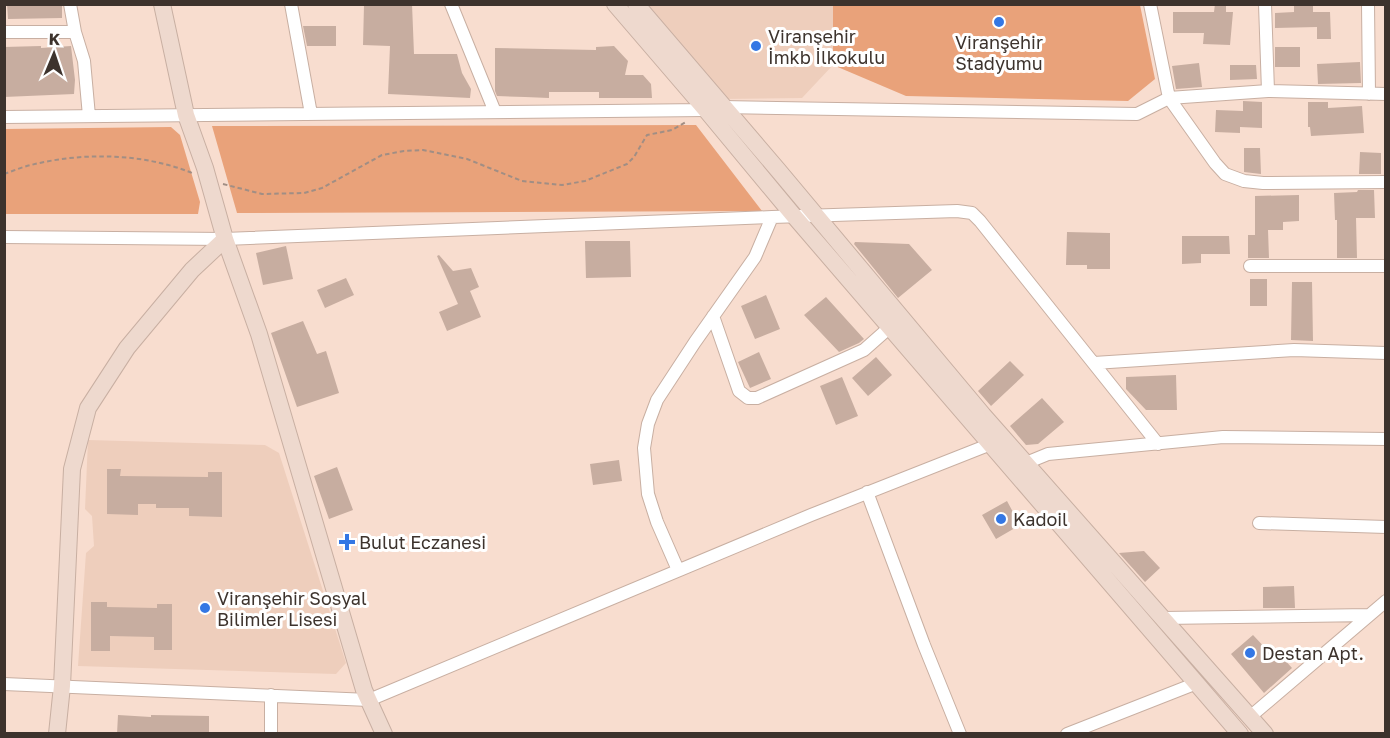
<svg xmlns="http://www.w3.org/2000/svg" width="1390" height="738" font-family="'Golos Text',sans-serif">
<rect width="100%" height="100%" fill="#f8ddcf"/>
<path fill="#eecebc" d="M644,5H833V65L802,98L722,99Z
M88,440L265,445L279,453L346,663L336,674L78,666L86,553L94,546L92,516L85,509Z"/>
<path fill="#e9a27a" d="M1140,5L1155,79L1128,101L906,96L833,65V5Z
M696,125L762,211L237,213L212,126Z
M171,127L180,135L200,202L198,214H5V129Z"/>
<path fill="#c7ada0" d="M7,4H62V18L8,19Z
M412,4L414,54H457L462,73L471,89L470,98L388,94L390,46L363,45L364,5Z
M1215,4H1226V12H1233L1230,45L1203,44L1204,33H1173V12H1214Z
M1294,4H1313V12H1330L1331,39H1317V27L1275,28V13L1294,12Z
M303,26H336V46H307Z
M41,46V48L71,46L75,80L74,94L4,97V47Z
M614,46L628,61L625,75H643L651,84L652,98H599V92H549V98L525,97L497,96L495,91V48L596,50V47Z
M1275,47H1300V67H1275Z
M1360,62L1361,83L1318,84L1317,64Z
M1199,63L1202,87L1176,89L1172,66Z
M1230,65H1256L1257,79L1230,80Z
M1243,101L1262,102V128L1240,127V133L1215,132L1216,110L1243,111Z
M1308,102H1328V108L1362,106L1364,133L1311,136L1310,127H1308Z
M1244,148H1260L1261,174L1244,172Z
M1360,152L1381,153V174H1359Z
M1358,190H1374L1375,218H1356L1357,258H1337V220H1335L1334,193L1357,192Z
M1299,195V221L1283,222V230H1268L1269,258H1248V235H1255V196Z
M1067,232L1110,233V269H1087V265H1066Z
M1182,236H1229L1230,254H1201V263L1182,264Z
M585,241H630L631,277L586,278Z
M855,242L909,244L932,270L898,298L854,244Z
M286,246L293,279L263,285L256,253Z
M439,255L453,271L471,268L479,287L470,291L481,317L447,331L439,312L458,304L437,256Z
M346,278L354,295L325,308L317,290Z
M1250,279H1267V306H1250Z
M1292,282H1312L1313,341L1291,340Z
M766,295L780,329L755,339L741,306Z
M826,297L864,339L859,343L839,352L804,315Z
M303,321L317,354L326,351L339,393L297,407L271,333Z
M759,352L771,379L750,388L738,362Z
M876,357L892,375L868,396L852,378Z
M1010,361L1024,375L991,406L978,391Z
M1176,375L1177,410H1146L1126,389V377Z
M842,377L858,416L836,425L820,386Z
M1042,398L1064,422L1038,444L1026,445L1010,426Z
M619,460L622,481L593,485L590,464Z
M337,467L353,510L329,519L314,476Z
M107,469H121L120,476L208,477V472H222V517L189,516V508H156V504H138V515L107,514Z
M1007,501L1020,525L996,539L982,515Z
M1144,551L1160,568L1145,582L1119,553Z
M1294,586L1295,608H1263V587Z
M91,602H107V607L157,608V604H172V650H154V637L110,636V651H91Z
M1253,635L1269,652L1274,648L1292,668L1264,693L1231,654Z
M118,715L151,717V715L209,716V734H117Z"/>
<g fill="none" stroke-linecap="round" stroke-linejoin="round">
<g stroke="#c8afa2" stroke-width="14">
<path id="street" d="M70,4L75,32L84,61L89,116
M291,4L311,114
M451,4L495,112
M1150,4L1169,98L1215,163L1225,174L1244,181L1263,183L1386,182
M1265,4L1268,91
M1368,4L1369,94
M4,32H75
M4,117L706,110L722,107L1137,114L1169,98L1268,91L1386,94
M4,237L225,239L772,217L957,211L972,213L980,221L1158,444
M1250,266H1386
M713,316L739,391L748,398H757L864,350L890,327
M1094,363L1294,350L1386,353
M1026,463L1048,454L1223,437L1386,439
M867,492L924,645L960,734
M1259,523L1386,527
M678,570L657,522L648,494L644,448L648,424L657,400L695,342L755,257L772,217
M1163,618L1369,615
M4,684L369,700L811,515L991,444
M1251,716L1386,601
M271,734V695
M1067,734L1197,683"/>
</g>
<g stroke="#c8afa2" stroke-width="18">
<path id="secondary" d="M162,4L186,115L205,168L225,239L259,334L364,690L384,734
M615,4L706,110L794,216L1240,734
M636,4L778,170L983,415L1265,734
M57,734L62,686L72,469L88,408L127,348L192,270L225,239"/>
</g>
<path stroke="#a18e84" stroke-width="2" stroke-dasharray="4.5 3" stroke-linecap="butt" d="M4,174C13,171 22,167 31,165C82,152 143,153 192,173
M223,184L262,194L304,193L322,188L382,155L404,151L423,150L467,159L522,181L562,185L585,181L627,164L634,157L647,135L672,130L686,122"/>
<use href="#street" stroke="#fff" stroke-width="12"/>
<use href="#secondary" stroke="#eed9ce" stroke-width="16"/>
</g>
<g fill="#3477e4" stroke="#fff" stroke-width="2">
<circle cx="999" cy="22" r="6"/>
<circle cx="756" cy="46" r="6"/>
<circle cx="1001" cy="519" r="6"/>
<path d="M344 533h6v6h6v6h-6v6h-6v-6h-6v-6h6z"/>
<circle cx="205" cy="608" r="6"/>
<circle cx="1250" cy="653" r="6"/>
</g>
<g text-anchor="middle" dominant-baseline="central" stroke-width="6" stroke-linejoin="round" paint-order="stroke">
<g font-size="18" fill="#3d332d" stroke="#fff" text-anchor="start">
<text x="768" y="36">Viranşehir<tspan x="768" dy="21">İmkb İlkokulu</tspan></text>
<text x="999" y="42" text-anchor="middle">Viranşehir<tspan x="999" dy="21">Stadyumu</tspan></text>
<text x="1013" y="519">Kadoil</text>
<text x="359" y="542">Bulut Eczanesi</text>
<text x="217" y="598">Viranşehir Sosyal<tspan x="217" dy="21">Bilimler Lisesi</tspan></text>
<text x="1262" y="653">Destan Apt.</text>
</g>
</g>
<rect width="1390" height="738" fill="none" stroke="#3d332d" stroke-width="12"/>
<g transform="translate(54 54) rotate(2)" stroke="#ffffff" stroke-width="4.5" paint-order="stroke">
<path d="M0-4.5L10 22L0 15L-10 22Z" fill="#3d332d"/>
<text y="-9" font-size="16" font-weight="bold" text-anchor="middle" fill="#3d332d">K</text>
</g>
</svg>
